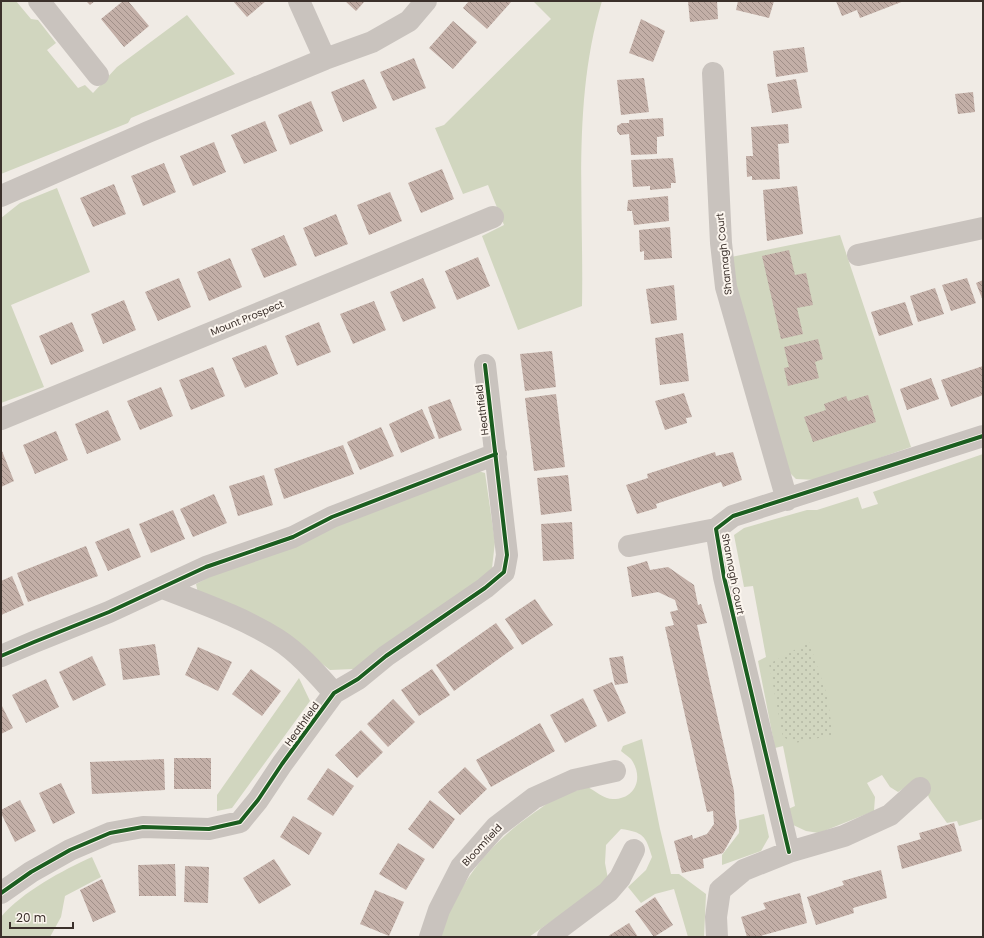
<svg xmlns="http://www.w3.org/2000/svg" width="984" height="938" font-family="Poppins,sans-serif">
<defs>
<pattern id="park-dots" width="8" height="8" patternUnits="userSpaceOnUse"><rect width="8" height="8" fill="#d1d6bf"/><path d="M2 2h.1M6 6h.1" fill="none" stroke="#b4b8a4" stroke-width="1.8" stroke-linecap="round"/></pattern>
<pattern id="building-back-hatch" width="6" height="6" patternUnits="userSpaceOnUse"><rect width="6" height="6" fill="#c3afa7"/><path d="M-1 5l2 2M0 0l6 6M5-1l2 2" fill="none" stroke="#a08f88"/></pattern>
</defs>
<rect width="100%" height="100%" fill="#f0ebe5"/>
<path fill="#d1d6bf" d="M1,1H16L31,19L38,20L56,43L47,50L78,88L85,85L93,93L117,67L187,15L235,74L131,118L128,123L1,174Z
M533,1H602C572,100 584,204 582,306L518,330L482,236L504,225L488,185L463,194L435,128L444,125L551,19Z
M57,188L90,272L11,305L44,387L1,403V218L20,203Z
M840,235L911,447L816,480L796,479L784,467L735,282L731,257Z
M983,454V819L959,826L957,821L947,823L929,798L924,783L917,780L898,792L890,787L882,775L867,783L875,797L874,811L819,833L806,831L791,824L786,810L795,806L783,746L775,748L758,661L766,657L753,586L744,587L734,535L744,528L807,510H817L858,497L862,509L878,504L873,492Z
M478,471L485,473L495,542L492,568L480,580L354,669L330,670L312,656L198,593L196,584L219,572Z
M299,678L310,701L232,808L217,811V795Z
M642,739L660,829L671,874H679L706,894L704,937H688L674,889L655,894L641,903L628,887L646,870L652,857C646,836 643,832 621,829L606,845L605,863L608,879L586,897L529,937H439C459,884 484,848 531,815C541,808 551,800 562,795C570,792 579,790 588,787C595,791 604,799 613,799C636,799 644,777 631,759C628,756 624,754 621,751L623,746Z
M764,814L769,837L761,851L722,865V855L739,833V820Z
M92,857L101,877L65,896L61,917L50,937H1V917C22,892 63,870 92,857Z"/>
<path fill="url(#park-dots)" d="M809,642L827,695L833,735L795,743L783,737L769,664Z"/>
<path fill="url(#building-back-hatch)" d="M86,1H95L90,5Z
M123,1H128L149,26L124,47L101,19Z
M233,1H266L247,17Z
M345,1H365L356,11Z
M469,1H509L511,2L487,29L463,8Z
M688,1H717L718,19L690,22Z
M738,1H774L769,18L736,10Z
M836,1H904L860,18L857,10L842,16Z
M641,19L665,31L653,62L629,53Z
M453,21L477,42L453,69L429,48Z
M804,47L808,72L776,77L773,51Z
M414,58L426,88L393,101L380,72Z
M644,78L649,112L621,115L617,80Z
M364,79L377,108L343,122L331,92Z
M796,79L802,108L772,113L767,84Z
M973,92L975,112L958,114L955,94Z
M311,101L323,131L290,145L278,115Z
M663,118L664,136L657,137V154L631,155L629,134L620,135L617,131V126L622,123H629V120Z
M265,121L277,151L244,164L231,135Z
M788,124L789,143L778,144L780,179L752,180V176L747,177L746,156H753L751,127Z
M214,142L226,172L193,186L180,156Z
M673,158L676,183H671V188L650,190V186L633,187L631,160Z
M164,163L176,192L143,206L131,176Z
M442,169L454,199L421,213L408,183Z
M114,184L126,214L93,227L80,198Z
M797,186L803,234L767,241L763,190Z
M390,192L402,221L369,235L357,205Z
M668,196L669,221L634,225L632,211H627L628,200Z
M336,214L348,244L315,257L303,228Z
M670,227L672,258L644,260V251L640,252L639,230Z
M284,235L297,265L264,278L251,249Z
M789,250L795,275L806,273L813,305L797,308L803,334L781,339L762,256Z
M478,257L490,286L457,300L445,271Z
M230,258L242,287L209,301L197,272Z
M179,278L191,307L158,321L145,292Z
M423,278L436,308L403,322L390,292Z
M967,278L976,303L951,311L942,285Z
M983,280V301L976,283Z
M674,285L677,320L651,324L646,289Z
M935,288L944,314L918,322L910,296Z
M124,300L136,330L103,344L91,314Z
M374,301L386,330L353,344L340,314Z
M905,302L913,325L879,336L871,312Z
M72,322L84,351L51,365L39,336Z
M319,322L331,352L297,366L285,336Z
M683,333L689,381L660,385L655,338Z
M818,339L823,359L815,362L819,378L788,386L784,368L789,367L784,347Z
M266,345L278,374L245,388L232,358Z
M552,351L556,387L525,391L520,354Z
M983,366V395L951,407L941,380Z
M213,367L225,396L191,410L179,380Z
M931,378L939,399L907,410L900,389Z
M161,387L173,416L140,430L127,401Z
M684,393L692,417L686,418L687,423L665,430L655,401Z
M556,394L565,467L534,471L525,398Z
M868,395L876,422L813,442L804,417L826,410L824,404L846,396L848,401Z
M450,399L462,430L439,439L428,407Z
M422,409L435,438L401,453L389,424Z
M108,410L121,440L87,454L75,424Z
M381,427L394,456L360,470L347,442Z
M56,431L68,460L35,474L23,445Z
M343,445L354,474L284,499L274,469Z
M2,451L14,481L1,487V452Z
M715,452L716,456L733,452L742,480L723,487L721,482L656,504L657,508L637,514L626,485L648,478L647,474Z
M264,475L273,505L238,516L229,486Z
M568,475L572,511L541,515L537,478Z
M214,494L227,523L193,537L180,509Z
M173,510L185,539L151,553L139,524Z
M572,522L574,559L543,561L541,524Z
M129,528L141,557L108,571L95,542Z
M86,546L98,576L28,602L17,573Z
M647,561L650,570L668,567L694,585L698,605L701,604L707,623L697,625L734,791L735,813L737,828L723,853L703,859L704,868L682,873L674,841L692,835L693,839L707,834L714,824L713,811L707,812L665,627L674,625L670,612L678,610L675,600L658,592L632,597L627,567Z
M12,576L24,605L1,615V581Z
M535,599L553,625L522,645L505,619Z
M496,623L514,648L454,691L436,665Z
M155,644L160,675L123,680L119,649Z
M198,647L232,662L218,691L185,675Z
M92,656L106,685L73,701L59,672Z
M623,656L628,683L615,685L609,658Z
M251,669L281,691L262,716L232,694Z
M432,669L450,695L419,716L401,690Z
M46,679L59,707L26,723L12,695Z
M612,682L626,713L608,722L593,690Z
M583,698L597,726L565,743L550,715Z
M393,699L415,722L388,747L367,724Z
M1,704L13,728L1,734Z
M540,723L555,751L491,787L476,760Z
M361,730L383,752L357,778L335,755Z
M174,758H211V789H174Z
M164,759L165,790L92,794L90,762Z
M465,767L487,789L460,815L438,792Z
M328,768L354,786L333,816L307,799Z
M61,783L75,813L53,824L39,793Z
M20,800L36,831L15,842L1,813V810Z
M430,800L455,819L433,849L408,829Z
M293,816L322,833L309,855L280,837Z
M954,823L962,851L902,869L897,846L921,839L919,833Z
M398,843L425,859L406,890L379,874Z
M274,859L291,885L259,904L243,878Z
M175,864L176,896H139L138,865Z
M185,866L209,867L208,903L184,902Z
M881,870L887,898L853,908L854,913L816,925L807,897L844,885L842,881Z
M102,879L116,912L93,922L80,890Z
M375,890L404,902L389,936L360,924Z
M800,893L807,923L757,937H747L741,917L766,909L763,903Z
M655,897L673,925L654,937L635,911Z
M629,923L638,937H607L613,933Z"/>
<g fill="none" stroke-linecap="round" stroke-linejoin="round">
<path stroke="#c9c3be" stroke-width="22" d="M39,1L98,75
M299,1L325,59
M713,73L721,243L726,287L787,500
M1,196L148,132L325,59L372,42L409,21L426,1
M858,255L983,228
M1,419L493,217
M629,546L716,529
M163,588C201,603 242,617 277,639C299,653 317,674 334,693
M1,656L34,642L109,612L206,567L293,537L332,517L496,454
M789,852L724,577L716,529L733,516L983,436
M1,893L31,872L70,850L110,833L143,827L209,829L240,822L258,800L282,764L334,693L358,679L386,656L485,588L504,572L507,555L485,365
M430,937L439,910L461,867L496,827L534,798L574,780L615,771
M548,937L608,892L620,878L634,850
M717,937L716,917L720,890L744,870L789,852L844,836L890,815L920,788"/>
<g stroke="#fbf5ee" stroke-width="6">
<path id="cycleway" d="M1,656L34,642L109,612L206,567L293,537L332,517L496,454
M789,852L724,577L716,529L733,516L983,436
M1,893L31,872L70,850L110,833L143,827L209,829L240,822L258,800L282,764L334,693L358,679L386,656L485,588L504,572L507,555L485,365"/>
</g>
<use href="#cycleway" stroke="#1b5e20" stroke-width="4"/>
</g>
<g text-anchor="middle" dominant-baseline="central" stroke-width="4" stroke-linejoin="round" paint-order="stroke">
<g font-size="10" fill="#3b302b" stroke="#fbf5ee">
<text transform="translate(724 254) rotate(-96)">Shannagh Court</text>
<text transform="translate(247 318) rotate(-22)">Mount Prospect</text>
<text transform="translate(482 410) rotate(-97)">Heathfield</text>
<text transform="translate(733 574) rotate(79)">Shannagh Court</text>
<text transform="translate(302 724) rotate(-54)">Heathfield</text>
<text transform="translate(482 845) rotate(-47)">Bloomfield</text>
</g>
</g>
<rect width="984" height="938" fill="none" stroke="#3b302b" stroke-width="4"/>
<path d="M10 922v6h63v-6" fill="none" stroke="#3b302b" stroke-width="2"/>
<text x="16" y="922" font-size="12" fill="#3b302b" stroke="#fbf5ee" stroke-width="3" paint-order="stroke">20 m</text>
</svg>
